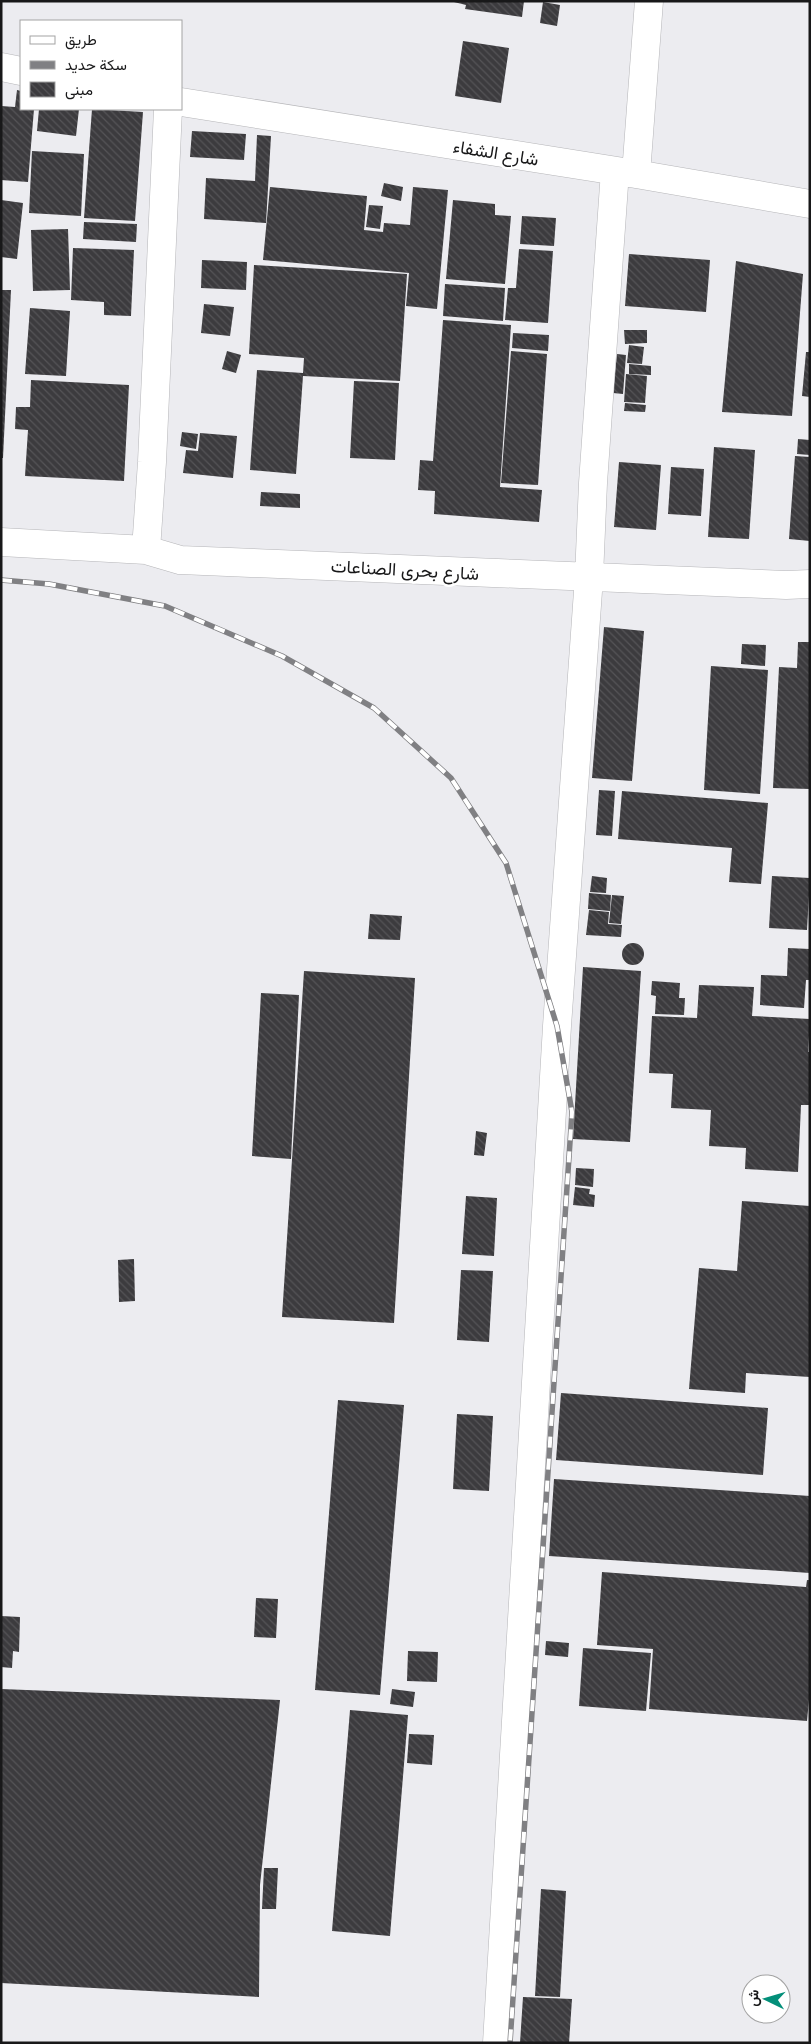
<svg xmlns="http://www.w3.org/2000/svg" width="811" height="2044" font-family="'Noto Sans',Vazirmatn,sans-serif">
<defs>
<pattern id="building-back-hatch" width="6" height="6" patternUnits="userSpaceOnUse" patternTransform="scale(1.25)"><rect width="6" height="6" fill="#3c3b3e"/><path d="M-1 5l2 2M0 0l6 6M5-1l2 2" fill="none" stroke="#555457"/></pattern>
</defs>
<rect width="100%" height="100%" fill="#ececf0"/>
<path fill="url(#building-back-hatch)" d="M450,1H524L522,17L465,9L466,5Z
M543,2L560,5L557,26L540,23Z
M463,41L509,48L501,103L455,96Z
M17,90L21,91V109H34L28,182L1,180V106L15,107Z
M39,109H79L76,136L37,131Z
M92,109L143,112L135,221L84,218Z
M192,131L246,134L244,160L190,157Z
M257,135L271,136L266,223L204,219L206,178L255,181Z
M32,151L84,154L81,216L29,213Z
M384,183L403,187L401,201L381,196Z
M270,187L367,196L364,230L383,232L384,223L410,225L413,187L448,190L437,309L406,306L409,273L263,260Z
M1,200L23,203L17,259L1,257Z
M453,200L495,204V215L511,216L505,284L446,279Z
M369,205L383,206L380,229L366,227Z
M522,216L556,218L554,246L520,244Z
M84,222L137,224L136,242L83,239Z
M68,229L70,290L33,291L31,230Z
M73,248L134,250L131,316L104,315V302L71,300Z
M519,249L553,251L548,323L505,320L508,288H516Z
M629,254L710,260L706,312L625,306Z
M202,260L247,262L246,290L201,288Z
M736,261L803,274L792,416L722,412Z
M254,265L407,274L400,381L303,376L296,474L250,470L257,370L303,373L304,358L249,354Z
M445,284L505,288L503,321L443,316Z
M1,290H11L3,458H1Z
M204,304L234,307L230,336L201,333Z
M30,308L70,311L66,376L25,374Z
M443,320L511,325L500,487L542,490L539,522L434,514L435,491L418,490L420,460L433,461Z
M624,330H647V343L625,344Z
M513,333L549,335L548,351L512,348Z
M629,345L644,347L642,364L627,363Z
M227,351L241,355L236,373L222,369Z
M511,351L547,354L538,485L501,483Z
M806,352H810V397L802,396Z
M617,354L626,355L623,394L613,393Z
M629,364L651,366V375L629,374Z
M626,374L647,376L645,403L624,402Z
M31,380L129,385L124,481L25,476L28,430L15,429L16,407H30Z
M354,381L399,383L395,460L350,458Z
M625,403L646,405L645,412L624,411Z
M182,432L198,434L196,449L180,446Z
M200,433L237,436L233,478L183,473L186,450L198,451Z
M798,439L810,440V455L797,454Z
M714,447L755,450L749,539L708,537Z
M795,456L810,457V541L789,539Z
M619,462L661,465L656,530L614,527Z
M671,467L704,469L701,516L668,514Z
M261,492L300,494V508L260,506Z
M604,627L644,631L632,781L592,778Z
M798,642H810V789L773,788L779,667L797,668Z
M742,644L766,645L765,666L741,664Z
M711,666L768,670L760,794L704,790Z
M599,790L615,791L612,836L596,835Z
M622,791L768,803L761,884L729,882L732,848L618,839Z
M592,876L607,878L606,893L590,892Z
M772,876L810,878L807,930L769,928Z
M589,893L611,895L610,911L588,909Z
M612,895L624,896L621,924L609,923Z
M589,910L609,912L608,924L622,925L621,937L586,935Z
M370,914L402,916L400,940L368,939Z
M622 954a11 11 0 1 1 22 0a11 11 0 1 1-22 0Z
M788,948L810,949V980H806L804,1008L760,1005L761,975L787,976Z
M583,967L641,971L630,1142L573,1139Z
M304,971L415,978L394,1323L282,1317Z
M652,981L680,983L679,998H685L684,1015L655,1014L656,996L651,995Z
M699,985L754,987L752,1016L810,1019L808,1052H810V1105H801L798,1172L745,1169L746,1148L709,1146L711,1110L671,1108L673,1074L649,1073L652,1016L697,1018Z
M261,993L299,995L291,1159L252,1156Z
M476,1131L487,1133L484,1156L474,1155Z
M576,1168L594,1169L593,1187L575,1185Z
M575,1187L590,1189L589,1194L595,1195L594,1207L573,1205Z
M466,1196L497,1198L494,1256L462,1254Z
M742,1201L810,1206V1377L746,1373L745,1393L689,1389L699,1268L737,1271Z
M134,1259L135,1301L119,1302L118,1260Z
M461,1270L493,1271L489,1342L457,1340Z
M561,1393L768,1408L763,1475L556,1460Z
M338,1400L404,1405L380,1695L315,1690Z
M457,1414L493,1416L489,1491L453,1489Z
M554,1479L810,1496V1573L549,1556Z
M602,1572L806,1587L807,1580H810V1689L807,1721L649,1709L653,1649L597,1645Z
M256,1598L278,1599L276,1638L254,1637Z
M1,1616L20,1617L19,1652L13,1651L12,1668L1,1667Z
M546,1641L569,1643L568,1657L545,1655Z
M583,1648L651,1653L646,1711L579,1706Z
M408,1651L438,1652L437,1682L407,1681Z
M1,1689L280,1700L260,1885L259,1997L1,1983Z
M392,1689L415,1692L413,1707L390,1704Z
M350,1710L408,1715L390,1936L332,1931Z
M409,1734L434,1735L432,1765L407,1763Z
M264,1868H278L276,1909H262Z
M541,1889L566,1891L560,1997L535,1996Z
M523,1997L572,1999L569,2043H520Z"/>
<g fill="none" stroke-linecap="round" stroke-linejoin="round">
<g stroke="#b5b5b8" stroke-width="29">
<path id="minor" d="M1,67L21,71
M181,102L636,174L810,204
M636,174L649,1
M1,542L146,550L180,560L786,585L810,584
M146,550L152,462L168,109
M497,2043L557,1026L589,577L593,483L615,171"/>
</g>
<use href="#minor" stroke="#fff" stroke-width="28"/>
<g stroke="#808083" stroke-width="5.5">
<path id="rail" d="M1,580L49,584L165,606L282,656L374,708L451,778L506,863L557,1026L572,1112L510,2043"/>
</g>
<use href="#rail" stroke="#fff" stroke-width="4" stroke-dasharray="11" stroke-linecap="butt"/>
</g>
<g text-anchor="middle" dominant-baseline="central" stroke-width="5" stroke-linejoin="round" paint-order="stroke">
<g font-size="18" fill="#181819" stroke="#fff">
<text transform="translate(496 152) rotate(9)">شارع الشفاء</text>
<text transform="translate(405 569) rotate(3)">شارع بحرى الصناعات</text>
</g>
</g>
<rect width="811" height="2044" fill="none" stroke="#181819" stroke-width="5"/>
<rect x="20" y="20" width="162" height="90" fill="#ffffff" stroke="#a3a3a3"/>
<rect x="30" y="36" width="25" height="8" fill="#ffffff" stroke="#a3a3a3"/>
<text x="65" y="45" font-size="15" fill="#181819">طريق</text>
<rect x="30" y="61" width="25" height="8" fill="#808083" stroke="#a3a3a3"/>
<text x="65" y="70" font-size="15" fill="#181819">سكة حديد</text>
<rect x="30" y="82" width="25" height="15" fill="url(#building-back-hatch)" stroke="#a3a3a3"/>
<text x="65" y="95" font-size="15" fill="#181819">مبنى</text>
<g transform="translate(766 1999) rotate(275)"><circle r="24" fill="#ffffff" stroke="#a3a3a3"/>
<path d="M0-4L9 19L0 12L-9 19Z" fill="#038f79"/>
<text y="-8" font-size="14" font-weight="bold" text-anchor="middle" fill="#181819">ش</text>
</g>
</svg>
